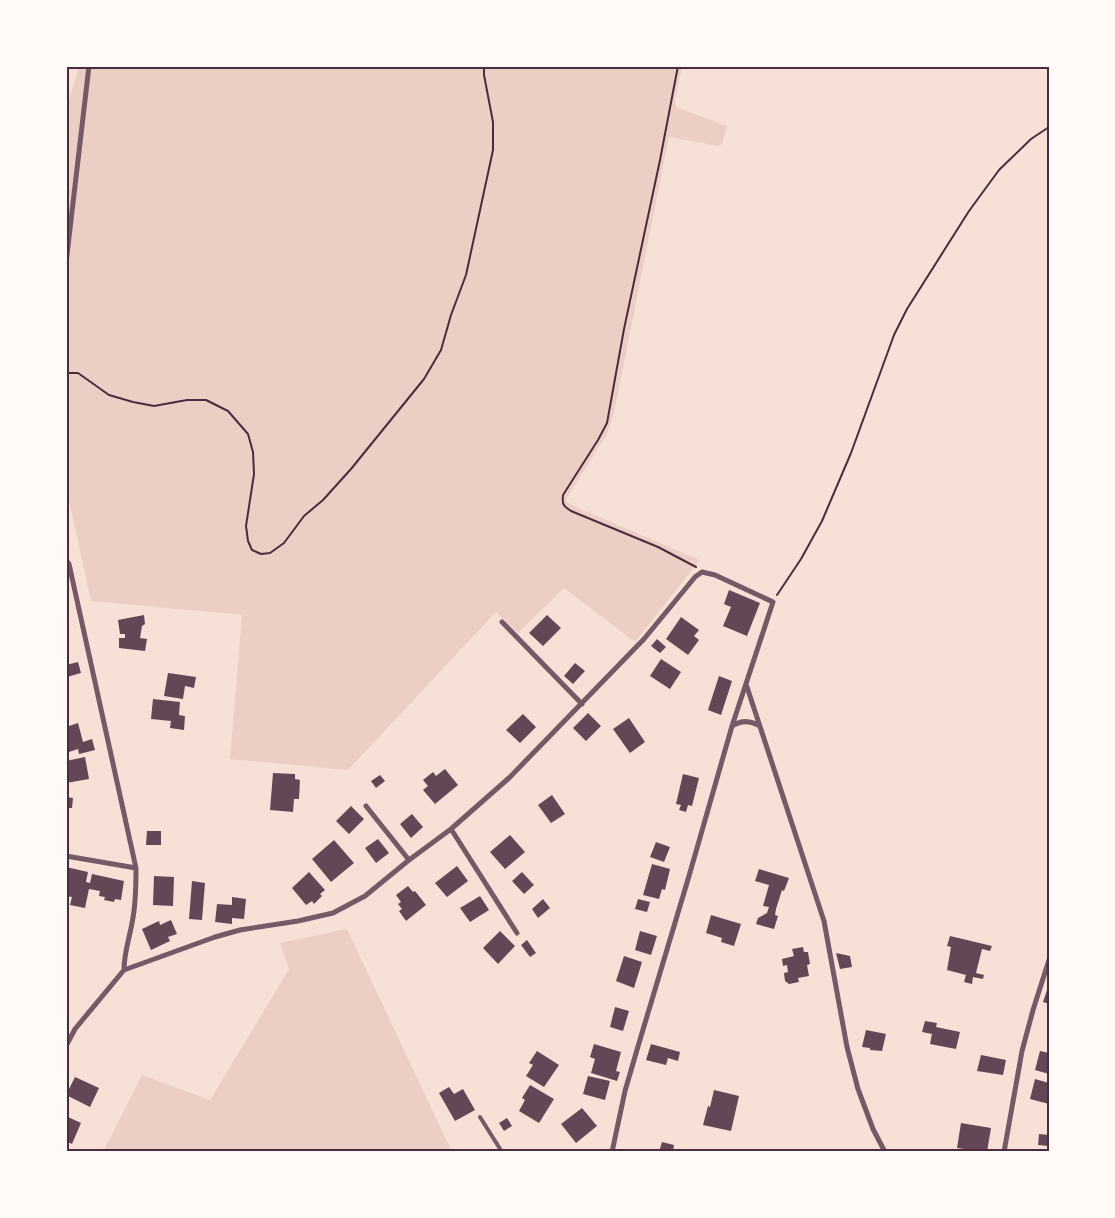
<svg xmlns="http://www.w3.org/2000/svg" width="1115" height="1218" font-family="'Sofia Sans Condensed',sans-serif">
<rect width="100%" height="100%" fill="#f7e1d7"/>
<path fill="#ebcfc5" d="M79,66H682L675,100L676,107L727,126L722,144L718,146L669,137L614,413L607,434L567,498V502L583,510L700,560L635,642L564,588L518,633L496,612L348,770L230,759L242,615L91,601L66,487V111Z
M347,929L452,1152H103L142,1075L210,1100L289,969L280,943Z"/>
<path fill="#644757" d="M729,590L760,603L747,636L723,626L731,607L724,604Z
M144,615L145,624L142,626L140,638L147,639L145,651L119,648V638H125V634H120L118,620Z
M547,615L561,628L543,646L529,633Z
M681,617L699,630L694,636L699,640L688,655L666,639Z
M657,639L666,647L660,653L651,646Z
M661,659L681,672L670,689L650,676Z
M78,662L81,673L67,677L66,665Z
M575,663L585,671L573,684L564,676Z
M168,673L196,677L194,688L185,686L183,699L164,696Z
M719,676L732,681L721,715L708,710Z
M153,699L180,702L179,715L185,716L184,730L170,728L171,721L151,719Z
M588,713L601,726L586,741L573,728Z
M523,714L536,727L520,743L506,730Z
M629,718L645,742L630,753L613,729Z
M78,723L83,742L92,739L95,750L79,754L78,749L66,753V727Z
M85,757L89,779L66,783V761Z
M445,769L458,785L435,804L423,790L428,786L423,780L433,772L436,776Z
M273,773L295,774V779L300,780L299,799H294L293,812L270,810Z
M683,774L699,778L692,806L688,805L686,812L679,810L681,805L676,804Z
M380,775L385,781L376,788L371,781Z
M552,795L565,814L551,823L538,805Z
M66,797L73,798L72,808H66Z
M351,806L364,819L349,834L336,821Z
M412,814L423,827L411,838L400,824Z
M147,831H161V845H146Z
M510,835L525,852L505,869L490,852Z
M378,839L389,853L376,863L365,848Z
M334,840L354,863L331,882L312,859Z
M656,842L670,847L664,862L650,857Z
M652,864L670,869L665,890L662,889L659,899L643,895Z
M457,866L468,881L447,897L435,883Z
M66,867L88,872L86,882L90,883L92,874L124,881L121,900L115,899L114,902L104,900L105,897L99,896L100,891L89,889L85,908L70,905L72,897L66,896Z
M759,869L789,878L784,891L782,890L776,909L775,915L778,916L774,929L756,924L758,918L767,913L769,907L763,906L769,885L755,881Z
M309,872L325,890L320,894L322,896L314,904L312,901L306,905L292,888Z
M522,872L534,885L524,894L512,881Z
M154,876L174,877L173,906L153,905Z
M192,881L205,883L202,920L189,919Z
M408,886L413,892L415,891L426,905L406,921L399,911L402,909L398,904L401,902L396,895Z
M480,896L489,910L470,922L460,908Z
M232,897L246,899L244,919L232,918V924L215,922L217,904L232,905Z
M543,899L550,908L538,918L532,909Z
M638,899L650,902L647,912L635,909Z
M711,915L741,924L734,946L721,942L722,938L706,933Z
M171,920L177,934L168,937L170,941L151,950L142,929L159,921L160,925Z
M500,931L515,946L498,964L483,948Z
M640,931L657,936L651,955L635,950Z
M950,936L992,946L990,951L982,949L976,973L984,975L983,979L973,977L972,984L964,982L966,975L947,970L951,947L947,946Z
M527,940L536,953L530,957L521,945Z
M803,947L804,952H808L810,964L807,965L809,976L798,978L799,982L789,984L785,981L784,973L788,972L787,965L783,966L782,959L794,956L792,949Z
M836,953L850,956L852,967L840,969Z
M624,956L642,962L634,988L616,981Z
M1047,990L1049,991V1004L1043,1002Z
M615,1007L629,1011L623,1031L610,1027Z
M925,1021L937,1023L936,1027L960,1032L956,1049L930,1044L932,1034L922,1032Z
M866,1030L886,1034L882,1051L870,1050V1048L862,1047Z
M594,1044L621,1052L616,1071L620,1072L617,1081L591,1073L595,1059L590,1057Z
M651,1044L680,1052L678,1061L668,1058L666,1065L646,1060Z
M537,1051L559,1065L544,1087L526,1076L533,1065L529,1063Z
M1040,1051L1049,1053V1074L1035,1070Z
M981,1055L1006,1060L1003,1075L977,1071Z
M588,1076L610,1081L605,1100L583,1094Z
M75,1077L99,1088L90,1107L66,1095Z
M1035,1079L1049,1083V1104L1030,1099Z
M530,1085L554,1099L539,1123L519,1111L525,1100L522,1098Z
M449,1087L454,1094L463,1089L475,1110L455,1121L439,1093Z
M714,1090L739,1096L731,1131L703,1125L708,1106L710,1107Z
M582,1108L597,1126L576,1143L561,1124Z
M66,1116L81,1123L72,1144L66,1141Z
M507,1118L512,1126L504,1131L499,1123Z
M961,1123L991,1128L987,1152L957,1148Z
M1039,1134L1049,1135V1146L1038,1145Z
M662,1142L674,1145L673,1152H659Z"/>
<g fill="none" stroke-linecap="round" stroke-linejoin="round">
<path stroke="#4a2c40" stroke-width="2" d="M678,66L660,160L624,329L607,423L598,440L563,495C562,504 563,506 571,511L658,547L696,567
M66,373H78L109,395L133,402L154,406L187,400H206L228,411L248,434L253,452L254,474L246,526L248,541L252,550L261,554L270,553L284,543L304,516L323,500L351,469L424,379L441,350L451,315L466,275L493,150V122L484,75V66
M777,595L801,559L822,521L851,453L894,335L907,309L969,211L999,170L1031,139L1049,127"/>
<path stroke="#755966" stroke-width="4" d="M480,1117L502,1152"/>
<path stroke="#755966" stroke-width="5" d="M66,263L89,66
M66,560L69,564L136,868C136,886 136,905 132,923C129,940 124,953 124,970
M502,622L582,704
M746,684L824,921L847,1047L858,1089L873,1129L885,1152
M732,726C740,721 749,720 758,725
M366,806L409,860
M451,829L517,933
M66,856L136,868
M66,1046L75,1029L124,970L215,937L240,930L298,921L333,913L365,896L409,860L451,829L509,778L644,639L695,577L702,572L715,575L773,602L732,726L689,876L639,1043L625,1091L612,1152
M1004,1152L1022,1051L1033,1010L1049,960"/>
</g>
<rect width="1115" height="1218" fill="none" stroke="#fffaf5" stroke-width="135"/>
<rect x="68" y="68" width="980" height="1082" fill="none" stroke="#4a2c40" stroke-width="2"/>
</svg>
